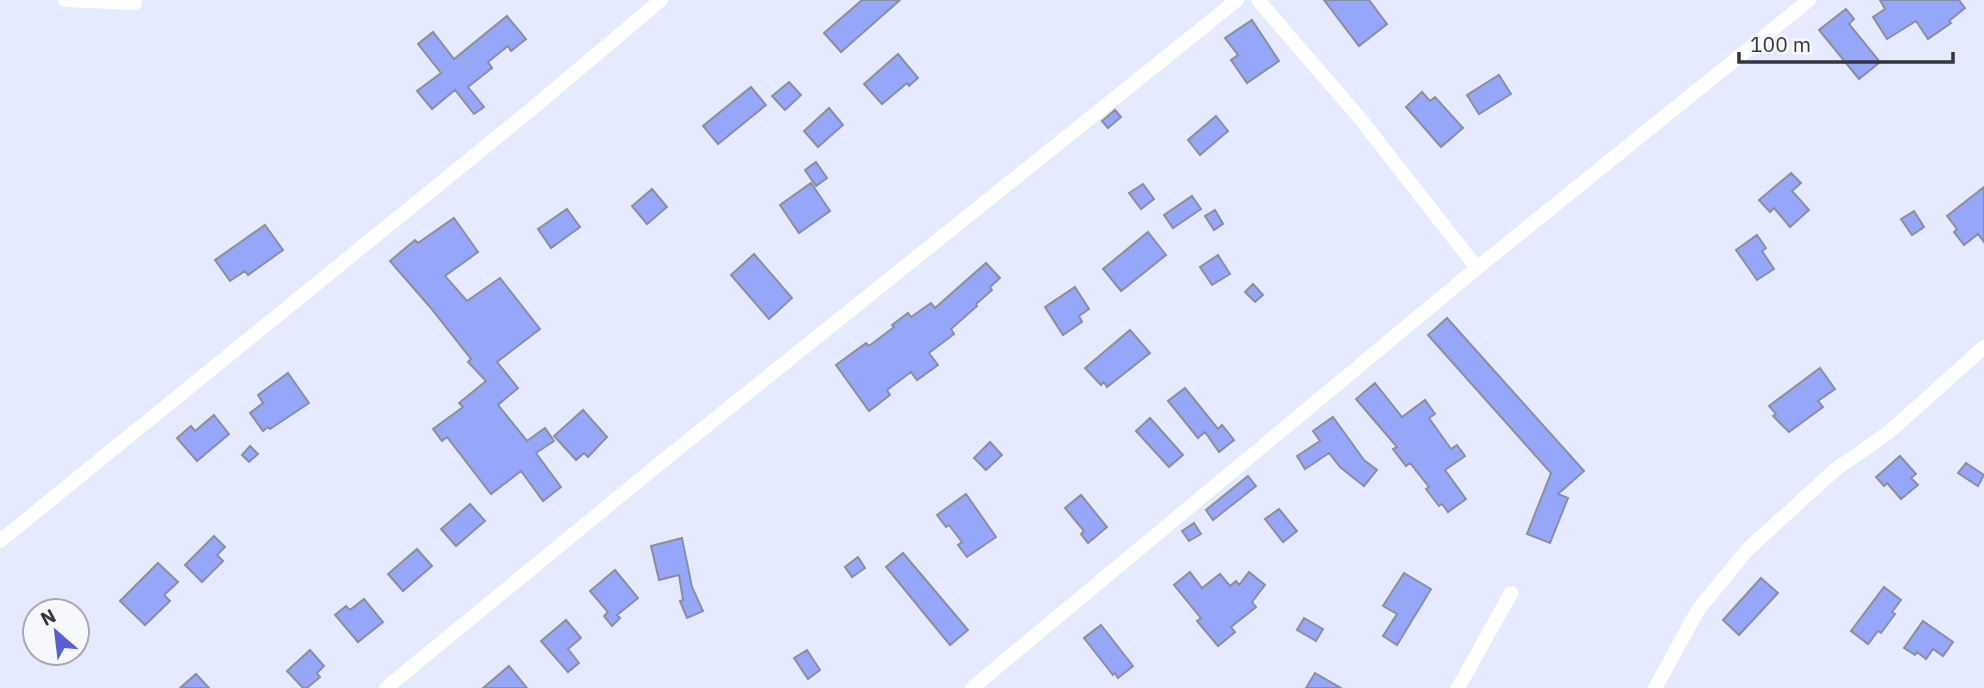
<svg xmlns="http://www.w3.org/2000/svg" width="1984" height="688" font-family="'IBM Plex Sans',sans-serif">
<rect width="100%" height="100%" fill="#e5eafe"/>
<path fill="#96a6f9" stroke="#8a8ea1" stroke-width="2" d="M862,0H900L841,52L824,33Z
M1324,0H1369L1387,24L1359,46Z
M1880,0H1959L1965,8L1949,21L1951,23L1928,39L1916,21L1887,39L1873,17L1885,9Z
M1846,9L1854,19L1849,24L1880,62L1859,79L1819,30Z
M507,16L526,39L511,51L508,46L488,62L492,68L468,87L484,107L474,114L455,90L432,109L417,91L441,73L418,44L433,32L454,59Z
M1252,20L1279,61L1247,83L1231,60L1238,55L1225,38Z
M898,54L918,78L909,86L907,83L882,104L864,84Z
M1499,75L1511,94L1479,114L1467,95Z
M789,82L801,95L785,110L772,96Z
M751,87L766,105L718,144L703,126Z
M1422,92L1430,101L1435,97L1463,128L1441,147L1406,107Z
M829,108L843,125L818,147L804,131Z
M1115,110L1121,117L1108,128L1102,121Z
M1216,116L1228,131L1200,155L1188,140Z
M816,162L827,178L816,186L805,170Z
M1791,173L1801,183L1792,191L1809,210L1790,227L1774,208L1770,212L1759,200Z
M811,183L830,211L799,233L780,205Z
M1143,184L1154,199L1141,209L1129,193Z
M1984,187V242L1978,234L1964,245L1954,232L1957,229L1947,216Z
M652,189L667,207L647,224L632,206Z
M1192,196L1201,209L1173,228L1164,215Z
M567,209L580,227L551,248L538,229Z
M1215,210L1223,224L1214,230L1205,216Z
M1914,211L1924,227L1912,235L1901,219Z
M454,218L478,252L445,276L467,301L500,278L540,329L497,362L518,388L498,405L527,441L545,428L554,441L536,453L561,487L543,501L521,471L491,494L447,437L442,441L433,429L463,407L459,403L486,381L468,362L471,359L430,307L390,261L415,240L418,243Z
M265,225L283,250L248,275L245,271L230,281L215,260Z
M1148,232L1166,255L1121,291L1103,269Z
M1757,235L1766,248L1762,251L1774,269L1757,280L1736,250Z
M754,254L792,298L769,319L731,275Z
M1218,255L1230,274L1212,285L1200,267Z
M986,263L1000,278L990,287L992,290L976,304L977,306L951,329L954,334L929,353L938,365L917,380L911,372L887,390L890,395L869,411L836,365L866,343L869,346L894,327L892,325L908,313L911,317L931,303L935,308Z
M1253,284L1263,295L1255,302L1245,292Z
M1075,287L1089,309L1079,316L1082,322L1063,335L1045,307Z
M1447,318L1584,471L1558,494L1568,498L1550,543L1527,534L1551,473L1428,335Z
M1130,330L1150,353L1107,387L1104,382L1101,385L1085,368Z
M1820,368L1835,389L1818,401L1823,407L1789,432L1773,416L1776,414L1769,406Z
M288,373L309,403L270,429L268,427L263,431L250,413L263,403L258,395Z
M1375,383L1402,417L1425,400L1435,414L1429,418L1451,449L1457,445L1465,456L1445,470L1466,499L1448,512L1442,504L1439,506L1426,489L1429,487L1410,463L1406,466L1393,449L1397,447L1356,399Z
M1185,388L1218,429L1222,425L1234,440L1219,452L1205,432L1198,438L1168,401Z
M583,410L607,437L588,457L584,453L576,460L554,436Z
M214,415L229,434L197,461L177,438L191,426L195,431Z
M1333,417L1364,460L1377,470L1364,486L1340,467L1329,453L1305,469L1297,456L1320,441L1313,431Z
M1150,418L1183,455L1169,467L1136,431Z
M990,442L1002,455L986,470L974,458Z
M250,446L258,454L249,462L242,455Z
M1900,456L1916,474L1911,478L1918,485L1901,499L1887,483L1884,486L1876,477Z
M1966,463L1984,475L1978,486L1958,473Z
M1248,476L1256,486L1213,520L1206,510Z
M966,494L996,537L967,557L958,545L962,542L949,525L946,527L937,515Z
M1081,495L1107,527L1088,543L1081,534L1084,531L1065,508Z
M470,504L485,521L456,546L441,529Z
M1279,509L1297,531L1283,542L1265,519Z
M1194,523L1201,534L1189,541L1182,531Z
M214,536L225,547L217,555L223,561L202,582L185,565Z
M682,538L692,587L703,611L687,618L680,601L683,600L679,575L659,580L651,546Z
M417,549L432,566L403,591L388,574Z
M903,553L968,630L950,645L886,567Z
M858,557L865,568L852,577L845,567Z
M158,563L178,582L164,595L170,601L145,625L120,601Z
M615,570L638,598L617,615L620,618L612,626L604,616L608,612L590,591Z
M1190,572L1202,588L1220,574L1230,586L1236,581L1239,585L1249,572L1265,585L1252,602L1256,607L1231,627L1235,632L1218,646L1197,621L1201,618L1174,585Z
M1404,573L1431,589L1397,645L1383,636L1397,614L1383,606Z
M1761,578L1778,593L1739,635L1723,620Z
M1884,587L1901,600L1892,612L1895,614L1881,633L1878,631L1868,644L1851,631Z
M364,599L383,622L358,642L335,615L346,606L350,610Z
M1304,618L1323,629L1316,641L1297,630Z
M566,620L581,638L568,649L579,663L568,672L541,641Z
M1923,621L1953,642L1943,656L1933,649L1926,659L1917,652L1915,655L1904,648Z
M1101,625L1133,666L1118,678L1115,673L1113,675L1084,638Z
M310,650L324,666L317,673L320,677L307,688H303L287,671Z
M807,650L820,670L808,679L794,658Z
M509,666L527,688H483Z
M1315,673L1341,688H1306Z
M196,674L209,688H180Z"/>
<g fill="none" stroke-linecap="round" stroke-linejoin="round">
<path stroke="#fff" stroke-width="14" d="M65,0L135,3
M1258,0L1358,116L1477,268
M0,541L528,112L661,0
M386,688L654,468L1237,0
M972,688L1477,268L1809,0
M1458,688L1511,593
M1655,688L1698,610L1747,550L1836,469L1888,433L1984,347"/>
</g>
<g transform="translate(56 632) rotate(332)"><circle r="33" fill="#f7f8fc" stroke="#a9aab0" stroke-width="2"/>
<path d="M0-5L12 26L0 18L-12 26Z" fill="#5560d6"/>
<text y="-10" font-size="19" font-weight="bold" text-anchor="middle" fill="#34353d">N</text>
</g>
<path d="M1739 52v10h214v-10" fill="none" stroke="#34353d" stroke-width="3.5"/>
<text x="1750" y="52" font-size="21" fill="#34353d" stroke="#f7f8fc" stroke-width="5" paint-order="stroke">100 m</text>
</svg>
